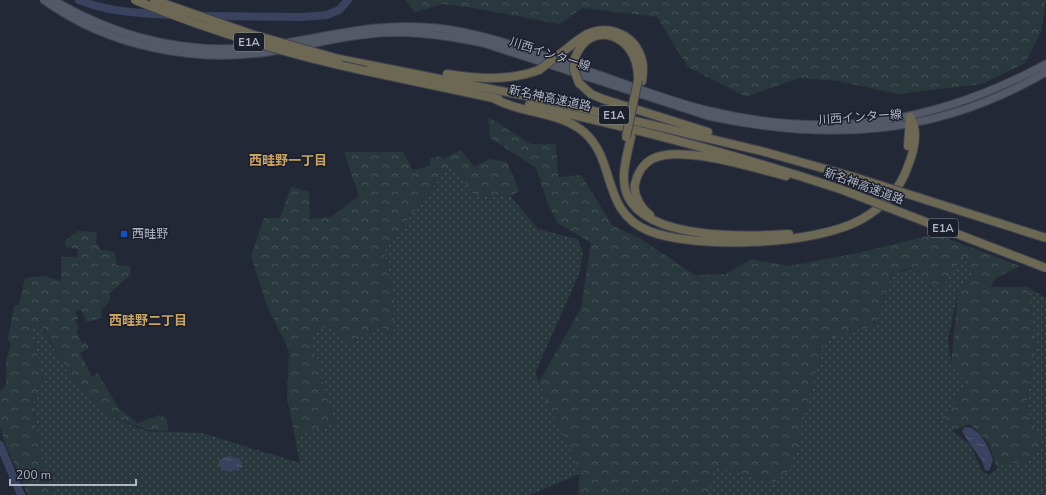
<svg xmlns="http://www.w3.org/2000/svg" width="1046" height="495" font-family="'Nunito Sans','Noto Sans JP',sans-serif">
<defs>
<pattern id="green-dots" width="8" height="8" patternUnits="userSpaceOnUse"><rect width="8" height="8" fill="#29383c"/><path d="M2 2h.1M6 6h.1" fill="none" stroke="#465357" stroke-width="1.8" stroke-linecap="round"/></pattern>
<pattern id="forest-crowns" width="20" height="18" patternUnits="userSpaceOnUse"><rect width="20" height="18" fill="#29383c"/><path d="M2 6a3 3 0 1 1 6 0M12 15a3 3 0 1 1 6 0" fill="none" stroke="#465357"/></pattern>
<pattern id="water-ripples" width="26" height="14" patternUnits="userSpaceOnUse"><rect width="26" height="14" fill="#39425f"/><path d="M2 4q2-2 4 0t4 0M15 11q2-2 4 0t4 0" fill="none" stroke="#535b74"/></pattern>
</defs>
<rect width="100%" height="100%" fill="#232837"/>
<path fill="url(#green-dots)" d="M452,165L475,197L510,196L538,229L577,239L583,251L580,272L535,373L581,473L530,495H54L42,460L33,405L43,378L30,327L40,326L73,379L107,415L146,431L202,433L300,463L295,436L335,423L310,338L318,328L332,327L347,347L379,325L394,338V296L384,252L426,195Z
M962,256L976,273L958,292L948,340L951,365L967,383L952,431L970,444L981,470L988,475L1007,462L1042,448L1026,405L1036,341L1027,287L1046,298V495H704L714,466L773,483L810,350L834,332L876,325L892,274Z"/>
<path fill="url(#forest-crowns)" d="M406,0H1046L1041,32L1025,63L982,84L898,94L837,81L799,78L746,97L688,67L657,17L583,8L559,24L474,8L444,4L414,12Z
M488,117L531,144H556L558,177L581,175L613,226L639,238L695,275L726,274L751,259L788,266L853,254L936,234L1020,266L996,278L990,287H1027L1036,341L1026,405L1042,448L1024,464L1007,462L997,469L989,443L970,424L952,431L942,419L967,383L951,365L958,292L975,273L962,256L941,291L911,268L892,274L876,325L825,340L790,470L773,483L714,466L708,495H578L580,470L550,409L539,382L581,308L591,243L558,223L548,204L536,168L490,138Z
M461,150L474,167L489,159L507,162L519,191L510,196L475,197L452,165L426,195L384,252L394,296V338L379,325L347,347L332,327L318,328L310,338L335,424L295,436L287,398L289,350L267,306L251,256L264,218H280L291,187L309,192L310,219L331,217L359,196L344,152H403L413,170L430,166V159L440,156L443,159Z
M78,231L97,232L96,243L101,250L115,252L116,265L130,266L131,274L110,293V301L101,310L102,318L87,322L81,310L75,312L79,318L75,320L79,329L76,331L82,343L85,341L89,348L80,353L92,377L98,373L119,409L138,423L159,415L167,419L168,431L148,430L107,415L73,379L41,326L30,327L43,378L33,405L42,460L54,495H28L5,444L0,427V391L6,386V360L11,344L8,340L14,305H19L25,278L45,276L61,281V257H77L78,249L65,247V241Z"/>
<path fill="url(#water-ripples)" d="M965,427C979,426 990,449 993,460L989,471L985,470L982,461L964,435L962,431Z
M229,456L239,458L242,463V467L230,472L222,470L219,466V460Z"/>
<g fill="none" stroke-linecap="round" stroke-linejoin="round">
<path stroke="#39425f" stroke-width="8" d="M79,0C108,12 140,13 171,15
M202,16L301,17L327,15L339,10L348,0
M0,445L21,495"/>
<g stroke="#3f4351" stroke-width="9">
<path id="major" d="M44,0C110,48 200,65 280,50
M53,0C119,39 190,56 267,46
M285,43C340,34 380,22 437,28C492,34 545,57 597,74C634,87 671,102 710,111C831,140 937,123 1046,64
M296,47C318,43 340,37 362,35C403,29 443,35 483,43L708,116C829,142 937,136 1046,72"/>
</g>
<g stroke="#3e424f" stroke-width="10">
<path id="highway" d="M564,51C571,45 579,39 587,34C610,24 635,35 642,60C644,67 643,74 642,81
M575,58C589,18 638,33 638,78
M339,59L552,101L765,152L854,177
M366,71L498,99
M447,74C479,79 509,81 539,70
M579,83L591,94L603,99L708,132
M493,98C521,114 560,111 585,133C617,162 601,212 649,231C697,250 817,245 862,219C883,207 900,189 908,166C914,151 919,131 910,117
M529,105C634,128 738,155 840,189
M631,137C627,156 619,179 628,197C649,240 747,237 789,234
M908,146L910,117
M650,215C641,208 633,195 635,184C637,174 643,164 652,159C680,144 755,168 786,176"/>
</g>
<use href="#major" stroke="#545968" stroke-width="7"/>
<use href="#highway" stroke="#6d6854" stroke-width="8"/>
<g stroke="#3e424f" stroke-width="10" stroke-linecap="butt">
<path id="highway-bridge" d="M135,0C210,31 286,54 366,71
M154,0L251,34L339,59
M575,58L574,70L579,83
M539,70L564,51
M626,137L638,80
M854,177L1046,238
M840,189L1046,268"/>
</g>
<use href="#highway-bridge" stroke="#6d6854" stroke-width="8"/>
</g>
<rect fill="#1a4fb4" stroke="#1b1f2c" stroke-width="1.5" x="120" y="230" width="8" height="8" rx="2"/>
<g text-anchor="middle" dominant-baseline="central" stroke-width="3" stroke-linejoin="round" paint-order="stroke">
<g fill="#1b1f2c" stroke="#848896" stroke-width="1">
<rect x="234" y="33" width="30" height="18" rx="3"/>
<rect x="599" y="106" width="30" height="18" rx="3"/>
<rect x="928" y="219" width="30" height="18" rx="3"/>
</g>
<g font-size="11" font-weight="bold" fill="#b1b5c4">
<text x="249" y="42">E1A</text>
<text x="614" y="115">E1A</text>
<text x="943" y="228">E1A</text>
</g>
<g font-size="12" fill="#b1b5c4" stroke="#1b1f2c">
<text transform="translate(550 54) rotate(18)">川西インター線</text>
<text transform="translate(550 98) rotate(12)">新名神高速道路</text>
<text transform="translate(860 117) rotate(-4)">川西インター線</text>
<text transform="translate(864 186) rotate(20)">新名神高速道路</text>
</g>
<g font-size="12" fill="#b1b5c4" stroke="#1b1f2c" text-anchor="start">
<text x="132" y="234">西畦野</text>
</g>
<g font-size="13" font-weight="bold" fill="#caa465" stroke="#1b1f2c">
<text x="288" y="161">西畦野一丁目</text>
<text x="148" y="321">西畦野二丁目</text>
</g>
</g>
<path d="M10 479v6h126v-6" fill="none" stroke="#b1b5c4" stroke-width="2"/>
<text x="16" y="479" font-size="12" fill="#b1b5c4" stroke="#1b1f2c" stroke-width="3" paint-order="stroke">200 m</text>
</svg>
